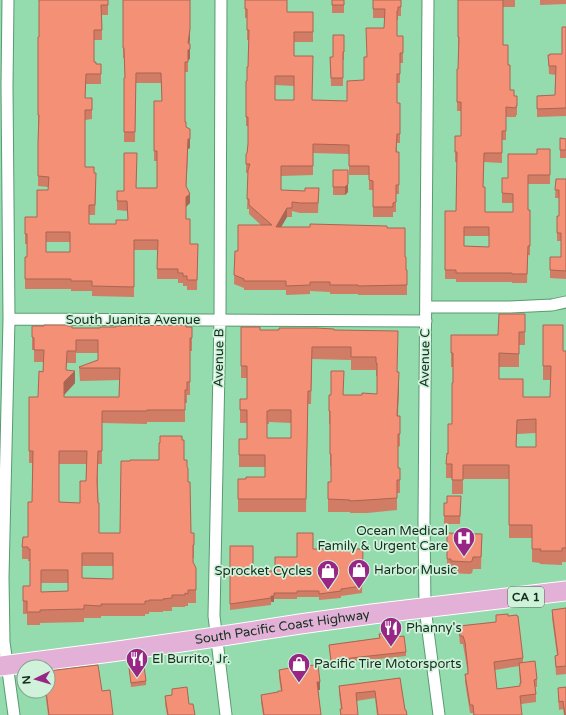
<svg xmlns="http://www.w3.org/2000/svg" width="566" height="715" font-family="'Varela Round',sans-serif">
<rect width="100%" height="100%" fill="#94dbad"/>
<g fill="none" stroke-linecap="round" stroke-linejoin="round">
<g stroke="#579b71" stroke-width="13">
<path id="minor" d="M8,0L7,86L9,319L3,577L4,642L14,715
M221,0L220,320L214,616L226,715
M428,0L424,521L425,608L439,715
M426,307H510L552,305L566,302
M9,319L426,321"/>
</g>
<g stroke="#fff" stroke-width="21">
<g id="trunk">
<path id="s1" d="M0,666L111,652L216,637L300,624L372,614L566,591"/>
</g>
</g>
<use href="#minor" stroke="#fff" stroke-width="11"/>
<use href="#trunk" stroke="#e3b0d7" stroke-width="19"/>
</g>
<path fill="#d17c65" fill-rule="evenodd" d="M108,0V15H102V40H94V62L96,64H101V84H86L85,98H92V119L85,120V167L94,173L96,182L95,215H89V224H116L128,220L127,211L117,210V191H124L137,163L136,188H157V161H154V101H162L161,83H136L135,142H124V98L125,78L124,58H123V0L190,39L189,44L190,59L188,60V72H185V122L190,148L188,149L186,187L190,203L186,206V219L190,244H198L197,290H187V286H183V283H178V279H157V250H134V297L92,296V291H71V289H25V257H27V244H25V217H37L48,190V187L38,186V142L39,124H38V115L39,37ZM46,242H70V252H46Z
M245,0L287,12H313V42H294V56L312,100H314L347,101L364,80L367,57L384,28L385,18H373V0H401V16H398V20H397V36H403V63H400V83H397V103L400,113V143H397V152H399V194H396V212H393V217H373V190H369V175H349V154L313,153V175L281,176V190L305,191L319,188L318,213H300L292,211V217H287L281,227L387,228L405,257L406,270H407V295H358V294H330V292L310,291V294L286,295V290H244V288L234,284L235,251H238L261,225L249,214V209H247L248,173H246V164L248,144V126H246V81H247L248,67L249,40H247V18H245ZM275,85L294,86V100H275Z
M332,0H344V13H332Z
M458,0H515V7H503V45L508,65L510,90L514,96H517V115H516V117H506V140H502V163L484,162L483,187L485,212H513V203H502V178H508L537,154L550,149V184H528V210L530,245V255H528L527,283H512V282H456V279H445V211H456L457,162H455V136H461V111H457V69H458L459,47H458ZM464,236H489V247L464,246Z
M540,0H566V4L540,5Z
M566,27V116L537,117V96L555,95L556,75L549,74L548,55L562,54Z
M344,35V60H343V86H331L330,57H333Z
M560,138L566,139V158H560Z
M333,170L348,192L345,195H333Z
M556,179H566V279L550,278V257H561V241H557V216H559V198H555Z
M525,314V345H519V367H499V379L523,397H550L551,380H543V325L563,351H566V562H562V565L540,564V563L532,562V538H509V479H463V494H452V478H446V464L452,424L453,367H451V335H498ZM536,433V447H516L517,434Z
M32,326H67L72,328L192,327V351H190V395H187V403H185V422H147V424L102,423V464H98V487L99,533H120L184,460L187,467L188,482L191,533H194V558H193V562L196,568V603H188V606H185V607H172V611H163V612H149V614H145V616H101V618H84V622L40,623V625H27V614H23V586H30V561H28V559H22V547L28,537L32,502V463H29V397H38L43,372L44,362H34V350H32ZM76,353H98V360L79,367L80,381L120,380L119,397H64V395L75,383L66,370L67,363H76ZM59,464H86V481L80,503L59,502ZM82,566H113V579L82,578ZM41,583H68V591L41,592Z
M241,327L260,330H334L398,372L399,385L398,416L400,434V446L398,447V468L400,481V493H397V510L367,513H350V512H328V482H331V466H330V424H329V411L344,395H362L377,394V376H376V370H351V360L312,359L311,404H308L306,512H238V479H246L265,477V467H239V439H247V423H240V399H247V378H241ZM269,422L291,423V438H267V424H269Z
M461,496L460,524H444V503H447Z
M482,534L481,569H473L472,573L470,574L451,573V571H447V559Z
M230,546L253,571H275L297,557L313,549H363L362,593L341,596V598L319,600V597H297V599H274V602H271V605L230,610Z
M566,608V674L556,675L555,656L557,655L552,618V610Z
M496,615L508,616L523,658V662L537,679V687H535L536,694V702L521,704L522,715H473V713H470L465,682V674H468L463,644H460L459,634V626L496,622ZM519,666L520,683V686L497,689L495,670Z
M379,634L396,637L406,652V656L351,662L331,665L329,645L379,638Z
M129,668L146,681V685L131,687Z
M279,670L320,690H318L321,715H263L261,702V695L278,692L281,691L279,678Z
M400,678L405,710L407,715H377L375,698L356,701L358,715H340L341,709L339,693V686Z
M566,687V715H564L563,709L559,710L558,696V688Z
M172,689L189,704L195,715H167L165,704V696L172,695Z
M45,691H102L113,715H48Z"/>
<path fill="#aa6553" d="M190,0V39L188,53V43Z
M190,49V59L188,60V72V50Z
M190,129V148L188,149L186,196L188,139Z
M348,178V192L345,195V187Z
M190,194V203L186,207V197Z
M287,208V217L276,236V227Z
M75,371V383L64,395V410V382Z
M399,372V385L397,429V416Z
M271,596H274V602H271V605Z
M317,682H320V690H317Z"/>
<path fill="#f39076" stroke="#aa6553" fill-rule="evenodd" d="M39,0H108V5H101L102,30H94V62H96V64H101V74H86L85,98H92V110H85V167H94V173H96L95,205H89V224H116V220H128L127,201H117V191H124V153H137L136,188H157V151H154V101H162L161,73H136L135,132H124V78H125L124,48H123V0H190V29L188,43L190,44V49L188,50V62H185V122H186V127L190,129V139H188L186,186L190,194L186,197V219H190V244H198L197,280H187V276H183V273H178V269H157L158,240H134V287L92,286V281H71V279H25V257H27V234H25V217H37V190H48L49,177L38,176V142L39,115H38V37H39ZM46,232H70V252H46Z
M245,0H287V12H313V32H294V56H313L312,100H314L347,101V81L364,80V57H367L366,28H384L385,9H373V0H401V7H398V11H397V36H403V53H400V74H397V103H400V134H397L396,152H399V185H396V202L393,203V207H373V181L369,180V166H349V145L313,144V166H281V190L305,191V188H319L318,203H300L292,202V208H287L276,227H310V224L387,226V228H405V257H406V270H407V285L358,286V285H330V282H310V285L286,286V281H244V279L234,275L235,251H238V225H272L249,205V199H247L248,170L250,164H246V154L247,153L248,144V117H246V81H247V67H248L249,30H247V9H245ZM275,76H294V100H275Z
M332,0H344V5H332Z
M458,0H503V45H508V65H510V90H514V96H517V106H516V108L506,107V131H502V153H484L483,187H485V212H513V194L502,193V178H508V154H537V149H550V175H528V210H530V246H528L527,274H512V273H456V270H445V211H456L457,152H455V136H461V102H457V69H458L459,37H458ZM464,227H489V247L464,246Z
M562,27H566V108L537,109V96L555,95L556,66H549L548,55H550V54H562Z
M333,35H344V52H343V78H331L330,57H333Z
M560,138L566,139V150H560Z
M333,170H348V184L345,187H333Z
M556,179H566V271L550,270V257H561V233H557V216H559V190H555Z
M499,314H525V332H519V354L499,353V379H523V397H550L551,366H543V325H563V351H566V548H562V551H540L541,549H532V525H509V465H463V480H452V464H446L447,453L448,454V424H452V383H453V353H451V335H498ZM536,419V447H516L517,420Z
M44,325H67V326H72V328H100V327H116V326L186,325V327H192V338H190V382H187V390H185V410H147V411H102V451H98L97,481L98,503H99V533H120L121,461H130V460H159V443H160V436H182V440H184V460H187V467L188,468V482H190L191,533H194V545H193V562L196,568V590H188V594L185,593V595H172V598L163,599V600H149V601H145V604H101V606L84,605V609L40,610V612H27V601H23V586H30V549H28V547H22L23,537H28V502H32L33,451H29V397H38L39,371L43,372L44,350H34V338L32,337V326H44ZM76,340H98V360L79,367L80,368H120L119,397H64V382L75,371L66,370L67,351H76ZM59,451H87L86,481H80V503L59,502ZM82,553H113V579L82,578ZM41,570H68V591L41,592Z
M241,327H260V330H279V328H316L334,329V330L398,331L397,372H399L397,416H400V434H398V468H400V480H397V498L367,500L350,501V500L328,499V482H331V454H330V411H329V395H331V371H344L343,395H362V393L377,394V363H376V357H351V347H312L311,391H308L306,499H238V479H246V477H265V455H239V439H247V410H240V399H247V366H241ZM269,410H291V438H267V411H269Z
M447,496H461L460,516H444V503H447Z
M297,533H313V549H363L362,586L341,589V591L319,594V591H297V593H274V596H271V598L230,604V546H253V571H275V557H297Z
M447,533L482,534L481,557H473L472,561L470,562L451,561V559H447Z
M566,608V666L556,667L555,656L558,655L552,610Z
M508,614V616L517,615V616H518L523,658L494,662L497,689L520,686V683H521L519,663L535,661L537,679L534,680L536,694L520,696L522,715H474L473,705H470L465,674H468V669L465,642L463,636H460L459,626L496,622V615Z
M396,632V637L404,636L406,652L351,658L331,661L329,645L380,638L379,634Z
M98,665L102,691L110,690L113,715H49L46,691H48V671Z
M318,665L320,682H317L321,715H264L261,695L278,692V691H282L279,670L300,666Z
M144,666L146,681L131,683L129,668Z
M400,678L405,710H406L407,715H378L375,691L356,693L358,715H341L340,709H342L339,686Z
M187,687L189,704H193L195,715H168L165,696L172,695V689Z
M566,687V715H565L563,701L559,702L558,688Z"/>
<defs>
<g id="hospital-pin" transform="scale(1.15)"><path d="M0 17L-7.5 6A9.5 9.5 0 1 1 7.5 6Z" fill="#972685" stroke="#d0f2db"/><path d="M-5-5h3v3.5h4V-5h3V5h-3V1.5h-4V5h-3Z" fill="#fff"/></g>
<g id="shop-pin" transform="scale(1.15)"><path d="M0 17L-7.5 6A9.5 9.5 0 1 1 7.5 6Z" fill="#972685" stroke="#d0f2db"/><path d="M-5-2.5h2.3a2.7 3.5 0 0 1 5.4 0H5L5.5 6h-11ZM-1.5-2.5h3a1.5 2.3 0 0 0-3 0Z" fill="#fff"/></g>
<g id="restaurant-pin" transform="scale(1.15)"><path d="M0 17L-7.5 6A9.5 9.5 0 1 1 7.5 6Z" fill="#972685" stroke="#d0f2db"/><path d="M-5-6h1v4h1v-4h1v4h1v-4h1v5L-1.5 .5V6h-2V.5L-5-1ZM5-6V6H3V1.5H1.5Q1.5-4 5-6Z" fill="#fff"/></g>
</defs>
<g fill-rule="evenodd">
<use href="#hospital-pin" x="464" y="538"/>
<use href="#shop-pin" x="359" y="570"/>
<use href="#shop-pin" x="328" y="571"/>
<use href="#restaurant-pin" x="391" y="628"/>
<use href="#restaurant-pin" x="137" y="659"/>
<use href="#shop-pin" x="299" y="664"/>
</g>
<g text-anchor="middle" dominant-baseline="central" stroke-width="3.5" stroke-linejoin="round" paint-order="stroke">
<rect fill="#d0f2db" stroke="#4b6a56" stroke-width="1" x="508" y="587" width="36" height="20" rx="3"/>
<g font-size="12" font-weight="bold" fill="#122f1d">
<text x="526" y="597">CA 1</text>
</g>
<g font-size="13" fill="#122f1d" stroke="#d0f2db">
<text x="133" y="320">South Juanita Avenue</text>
<text transform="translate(219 358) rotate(-89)">Avenue B</text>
<text transform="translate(425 358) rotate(-89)">Avenue C</text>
<text stroke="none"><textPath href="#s1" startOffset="285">South Pacific Coast Highway</textPath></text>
</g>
<g font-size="13" fill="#122f1d" stroke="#d0f2db" text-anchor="start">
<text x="448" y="531" text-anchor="end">Ocean Medical<tspan x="448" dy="15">Family &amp; Urgent Care</tspan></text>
<text x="374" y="570">Harbor Music</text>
<text x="312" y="571" text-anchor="end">Sprocket Cycles</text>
<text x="406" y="628">Phanny's</text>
<text x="152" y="659">El Burrito, Jr.</text>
<text x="314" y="664">Pacific Tire Motorsports</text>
</g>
</g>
<g transform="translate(36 679) rotate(265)"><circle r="19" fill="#d0f2db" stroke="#84a48f"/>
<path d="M0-3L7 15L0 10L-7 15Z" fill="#972685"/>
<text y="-6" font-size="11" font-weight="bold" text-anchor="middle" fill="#122f1d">N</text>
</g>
</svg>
